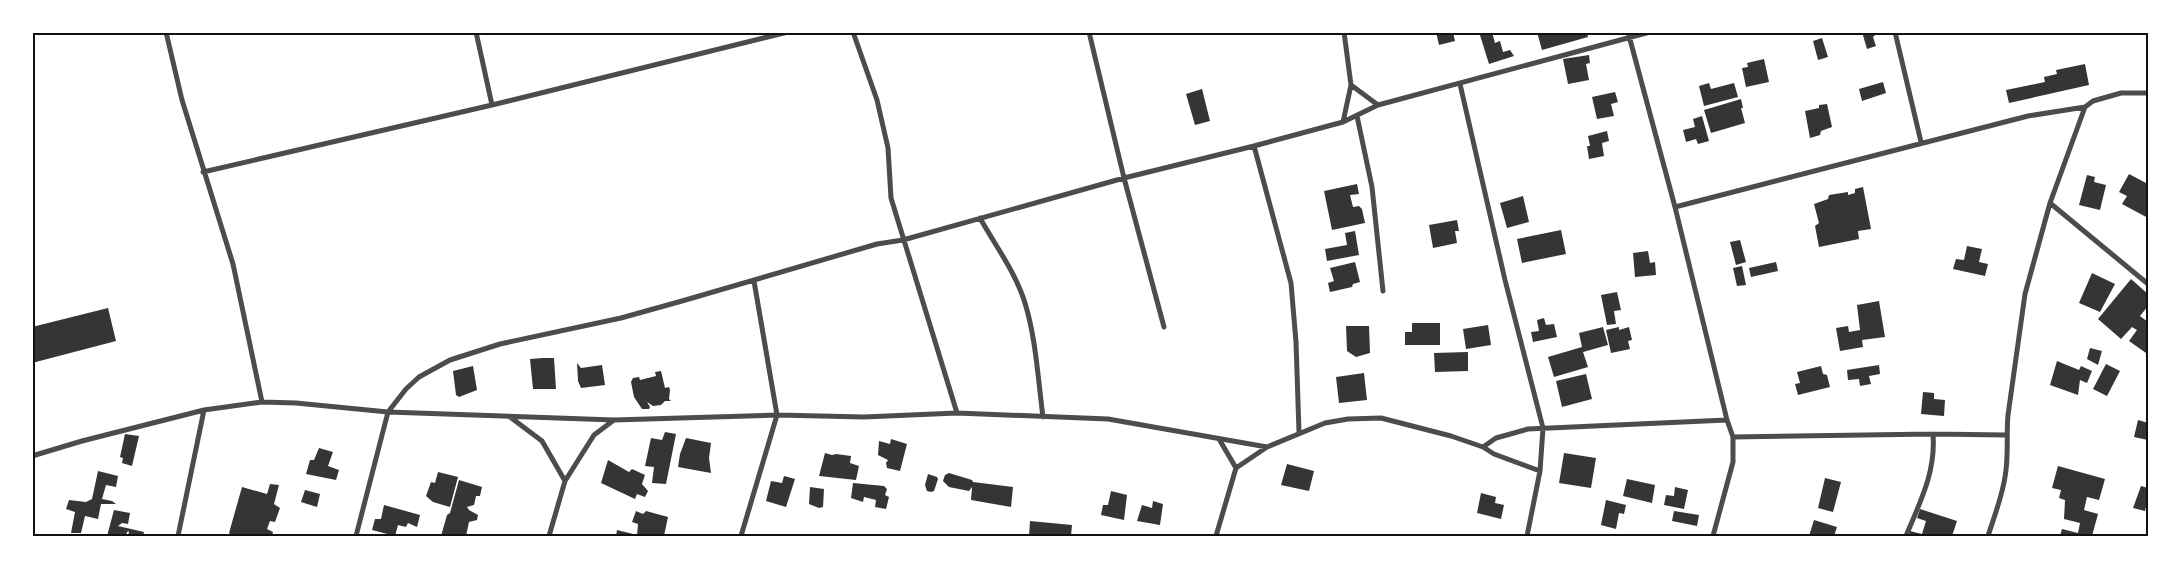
<svg xmlns="http://www.w3.org/2000/svg" width="2181" height="569" font-family="'IBM Plex Sans',sans-serif">
<rect width="100%" height="100%" fill="#fff"/>
<path fill="#353535" d="M1436,32H1453L1455,41L1439,45Z
M1479,32H1492L1495,43L1500,41L1503,52L1510,50L1514,56L1489,64Z
M1537,32H1587L1588,37L1542,50Z
M1862,32H1878L1873,37L1876,46L1867,49Z
M1822,38L1828,57L1818,60L1813,41Z
M1589,55L1590,63L1586,64L1589,80L1568,84L1563,59Z
M1764,59L1769,82L1746,87L1742,68L1748,67L1747,63Z
M2085,64L2089,85L2009,103L2006,90L2045,82L2044,77L2057,74L2056,70Z
M1883,82L1886,93L1862,101L1859,89Z
M1709,83L1711,89L1734,83L1738,97L1704,106L1699,86Z
M1202,89L1210,121L1195,125L1186,94Z
M1615,92L1618,102L1611,104L1614,116L1597,119L1592,97Z
M1741,99L1743,108H1741L1745,123L1711,133L1704,110Z
M1827,104L1832,127L1821,131L1820,135L1810,138L1805,111L1819,108V105Z
M1702,116L1709,141L1698,144L1696,139L1686,142L1683,130L1695,127L1693,119Z
M1607,131L1609,141L1602,143L1604,156L1589,159L1587,146H1590L1588,136Z
M2129,174L2146,183L2148,178V218L2122,204L2127,196L2119,192Z
M2087,175L2095,177L2094,182L2106,185L2100,210L2079,205Z
M1357,184L1359,194L1350,195L1353,207L1359,206L1362,209L1365,223L1332,230L1324,191Z
M1863,187L1871,229L1858,231L1859,239L1819,247L1815,226L1819,223L1814,204L1828,199L1829,195L1848,192V195L1855,193V189Z
M1523,196L1529,222L1507,228L1500,203Z
M1457,220L1459,231H1455L1457,243L1433,248L1429,225Z
M1561,230L1566,254L1522,263L1517,239Z
M1355,231L1359,255L1327,261L1325,249L1347,245L1345,233Z
M1740,240L1746,262L1736,265L1730,242Z
M1967,246L1982,249L1979,262L1988,264L1985,276L1953,269L1956,259L1964,260Z
M1648,251L1650,263L1655,262L1656,275L1635,277L1633,253Z
M1355,262L1360,282L1353,284L1352,287L1330,292L1328,283L1334,281L1330,268Z
M1776,262L1778,271L1751,277L1749,268Z
M1742,266L1746,285L1737,286L1733,268Z
M2092,273L2115,284L2100,312L2079,303Z
M2131,279L2148,294V306L2140,316L2148,322V349L2146,353L2129,341L2137,330L2132,327L2121,339L2098,319Z
M1617,292L1621,310L1614,311L1616,324L1607,325L1601,295Z
M1879,301L1885,337L1862,340L1863,347L1840,351L1836,328L1848,326L1849,332L1860,330L1857,305Z
M108,308L116,341L32,363V327Z
M1544,318L1546,325L1554,324L1557,337L1533,342L1531,332L1539,331L1537,320Z
M1412,323H1440V345H1405V332H1412Z
M1488,325L1491,345L1466,349L1463,329Z
M1346,326H1369L1370,353L1356,357L1347,351Z
M1603,327L1608,345L1583,352L1588,367L1554,377L1548,357L1582,347L1579,333Z
M1619,327V330L1629,327L1632,340L1628,341L1630,349L1611,353L1606,330Z
M2090,348L2102,351L2098,365L2087,359Z
M1468,352V371L1435,372L1434,353Z
M543,358H554L556,389H533L530,359Z
M2057,361L2079,370L2081,366L2092,371L2087,383L2080,380L2078,395L2050,385Z
M577,363L581,368L602,365L605,385L581,388L578,381Z
M2106,364L2120,371L2107,396L2093,389Z
M1879,365L1880,374L1869,376L1871,384L1860,386L1859,379L1848,380L1847,370Z
M473,366L477,390L459,397L456,395L453,371Z
M1821,366L1823,374L1827,375L1830,387L1798,395L1795,384L1800,383L1797,372Z
M661,371L665,388L669,387L670,390L669,399L671,401H665L661,405L653,406L647,402L650,407L649,409H642L634,397L631,382L633,378L639,377L640,380L656,376L655,372Z
M1364,373L1367,400L1339,403L1336,377Z
M1586,374L1592,399L1562,407L1556,381Z
M1923,392L1934,393V399L1945,400L1944,416L1921,414Z
M2138,420L2148,423V440L2134,437Z
M665,432L676,434L666,484L652,483L654,467L645,466L651,438L662,440Z
M125,434L139,436L132,466L122,463L123,458L120,457Z
M686,438L711,443L709,458L711,473L678,467L680,454Z
M891,439L907,444L900,471L887,468L886,463L888,460L878,455L879,441L890,444Z
M319,448L333,452L328,466L339,470L336,480L306,474L310,460H314Z
M825,453L832,455L836,454L851,456L850,463L859,466L856,480L819,476Z
M1564,453L1596,458L1591,488L1559,483Z
M608,460L629,472L632,469L645,475L642,484L648,491L645,497L637,494L635,499L601,483Z
M1287,464L1314,471L1309,491L1281,485Z
M2058,466L2105,479L2099,500L2087,497L2084,510L2098,514L2092,536H2060L2062,529L2078,533L2080,523L2064,519L2065,500L2059,498L2061,490L2052,488Z
M98,471L118,476L116,487L106,485L102,499L112,501L116,504H101L98,519L85,516L81,533H71L75,512L66,509L69,500L86,502L92,499Z
M438,472L458,477L450,507L433,502L426,496L431,482L435,483Z
M949,473L972,480L973,482L1013,487L1011,507L971,500L972,487L969,491L949,487L943,481L945,475Z
M928,474L937,477L938,479L934,491L931,492L927,491L925,485Z
M784,476L795,479L786,507L766,501L771,481L782,483Z
M1825,478L1841,482L1833,512L1818,508Z
M1627,479L1655,485L1652,503L1623,496Z
M459,480L482,487L480,496H476L474,505L467,507L469,510L478,515L477,520L469,522L466,536H441L447,515L450,513Z
M853,483L884,486L887,489L885,495L889,497L886,509L875,507L876,500L864,497L863,502L851,498Z
M270,484L279,485L274,504L280,508L275,522L270,521L267,529L273,532L272,536H233L229,533L242,487L267,494Z
M2141,486L2148,488V507H2146L2145,511L2133,508Z
M810,487L824,489L823,507L819,508L809,504Z
M1675,487L1688,490L1684,509L1664,505L1666,495L1674,496Z
M305,490L320,494L317,507L301,502Z
M1111,491L1127,495L1124,520L1101,515L1103,505H1108Z
M1481,493L1496,497L1495,503L1504,505L1501,519L1477,513Z
M1606,500L1626,505L1624,514L1619,513L1616,529L1601,525Z
M1153,501L1163,504L1160,525L1137,521L1142,505L1152,508Z
M384,505L420,515L417,527L408,523L406,527L398,525L395,536L372,530L375,519H381Z
M1920,509L1957,521L1952,536H1909L1910,531L1922,534L1926,521L1917,518Z
M114,510L130,513L128,524L122,523L118,526L144,532L143,536H128L129,532L128,531L125,536H107Z
M636,511L643,514L646,511L668,517L664,536H637L638,524L632,522Z
M1674,511L1699,515L1697,526L1672,521Z
M1814,520L1837,527L1834,536H1809Z
M1030,521L1072,525L1071,536H1029Z
M617,530L633,534V536H616Z"/>
<g fill="none" stroke-linecap="round" stroke-linejoin="round">
<path stroke="#4c4c4c" stroke-width="5" d="M166,32L182,100L233,264L262,402
M476,32L492,105
M853,32L877,100L888,148L891,198L957,413
M1089,32L1124,178L1164,327
M1628,32L1675,207L1727,420L1733,437V462L1713,536
M1895,32L1921,142
M1460,84L1505,280L1543,428L1540,471L1527,536
M1351,85L1378,105
M1357,116L1372,187L1383,291
M1343,122L1351,85L1344,32
M1254,146L1291,283L1296,342L1299,432
M203,172L492,105L788,32
M2050,203L2148,284
M1675,207L2028,116L2085,107L2093,101L2121,93H2148
M980,218C995,245 1016,273 1025,303C1036,339 1038,379 1043,417
M510,417L542,441L565,481
M1733,437L1933,434L2006,435
M1219,439L1236,468
M1483,447L1494,454L1540,471
M32,456L82,441L204,410L262,402L296,403L388,412L614,420L777,415L864,417L957,413L1108,419L1267,447
M178,536L204,410
M356,536L388,412L406,389L419,377L450,360L500,344L621,318L682,301L877,244L903,240L1124,178L1254,146L1343,122L1378,105L1650,32
M549,536L565,481L594,435L614,420
M741,536L777,415L754,281
M1216,536L1236,468L1267,447L1325,423L1348,419L1381,418L1451,436L1483,447L1496,438L1528,429L1727,420
M1906,536C1920,502 1936,472 1933,434
M1988,536C1994,517 2002,497 2005,477C2009,456 2006,436 2008,415L2025,294L2050,203L2085,107"/>
</g>
<rect width="2181" height="569" fill="none" stroke="#ffffff" stroke-width="68"/>
<rect x="34" y="34" width="2113" height="501" fill="none" stroke="#111" stroke-width="2"/>
</svg>
